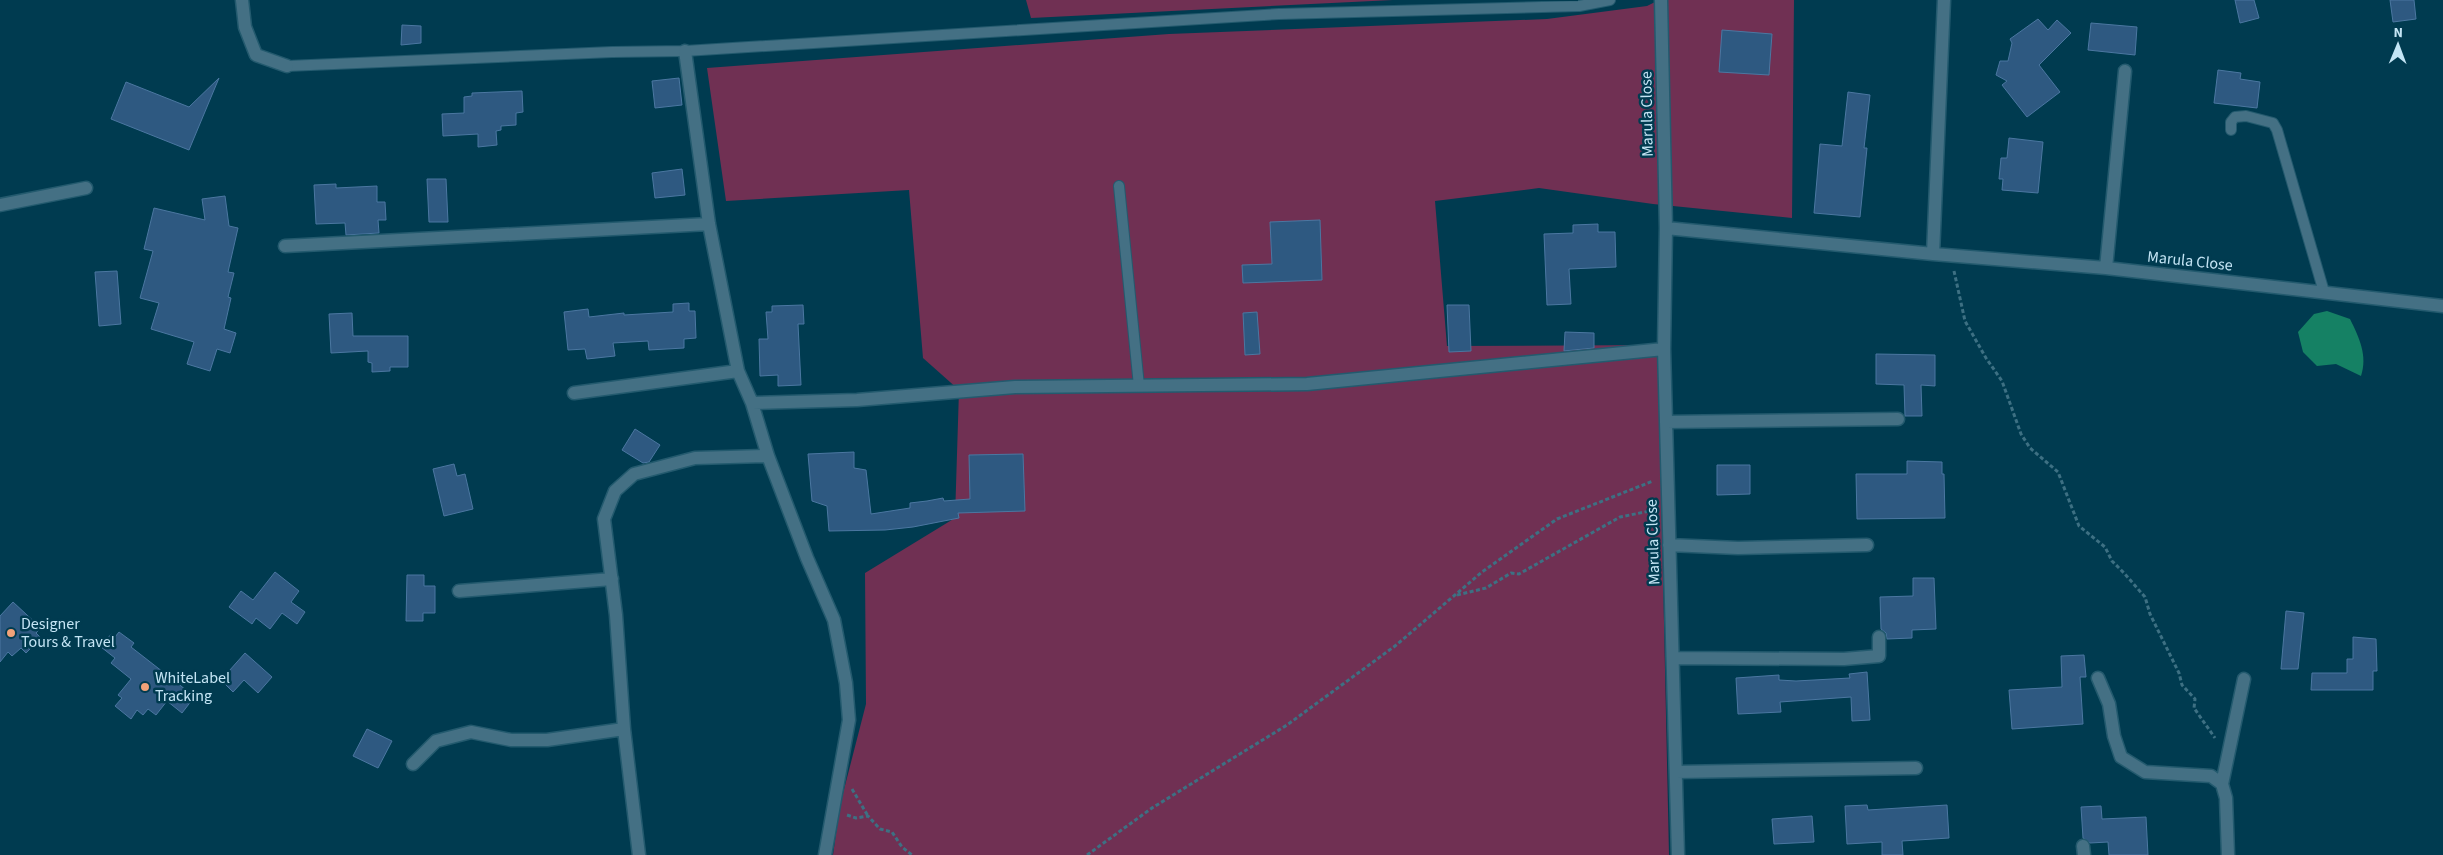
<svg xmlns="http://www.w3.org/2000/svg" width="2443" height="855" font-family="'Source Sans 3',sans-serif">
<rect width="100%" height="100%" fill="#003b50"/>
<path fill="#703053" d="M1026,0H1393L1031,18Z
M1659,0H1794L1792,218L1653,204L1539,188L1435,201L1447,346L1658,345L1669,855H833L840,805L866,704L865,573L955,518L959,390L923,358L909,190L726,201L707,68L1169,34L1547,19L1647,6Z"/>
<path fill="#158164" d="M2327,311L2350,319C2359,337 2368,356 2361,376L2336,364L2317,366L2303,352L2298,332L2314,314Z"/>
<path fill="#2e5981" stroke="#4b77a1" d="M2235,0H2254L2259,18L2240,23Z
M2390,0H2414L2416,19L2393,22Z
M2038,19L2048,30L2057,20L2071,33L2039,65L2060,92L2027,117L2002,85L2007,81L1996,75L2000,61H2008L2012,43L2010,39Z
M2091,23L2137,27L2135,55L2088,50Z
M402,25L421,26V43L401,45Z
M1722,30L1772,34L1769,75L1719,72Z
M2218,70L2241,73L2240,79L2260,82L2257,108L2214,103Z
M219,78L189,150L111,119L126,82L189,107Z
M679,78L682,105L655,108L652,81Z
M522,91L523,112L516,113V125L501,126V130L496,131L497,145L478,147V134L443,136L442,114L464,113V97L472,96V93Z
M1848,92L1870,95L1864,148H1867L1860,217L1814,213L1820,144L1842,146Z
M2009,138L2043,142L2038,193L2002,190L2003,179H1999L2001,158H2007Z
M682,169L685,195L655,198L652,173Z
M427,179H446L448,222H429Z
M336,184V188L377,186V202H385L386,220H378L379,233L346,235L345,223L316,224L314,185Z
M225,196L229,226L238,228L228,272L234,273L228,297L231,298L224,329L236,333L230,353L217,349L210,371L187,364L194,342L151,329L159,303L140,298L153,251L144,249L154,208L205,220L202,199Z
M1320,220L1322,280L1243,283L1242,265L1272,264L1270,222Z
M1598,224V232H1615L1616,267L1569,269L1571,304L1547,305L1544,234L1573,233V225Z
M117,271L121,324L99,326L95,272Z
M689,303V311H695L696,338L684,339V348L649,350L648,341L613,343L615,356L587,359L585,349L568,350L564,312L588,309L589,317L624,313V315L673,312V304Z
M803,305L804,324H798L801,385L778,386V375L760,376L759,339H768L766,312H772V306Z
M1447,305H1469L1471,351L1449,352Z
M1257,312L1260,354L1245,355L1243,313Z
M352,313L353,336H408V367H390V371L372,372V363L368,362V351L331,353L329,314Z
M1565,332L1594,333V348L1564,351Z
M1876,354L1935,355V386L1921,385L1922,416H1905L1904,385L1876,384Z
M635,429L660,445L649,462L643,463L622,450Z
M854,452V468L866,470L871,514L910,508V503L927,501L943,498L944,501L970,499L969,455L1023,454L1025,511L958,513L959,518L913,527L885,530L829,531L827,506L812,501L808,454Z
M1907,461L1942,462V474H1944L1945,518L1857,519L1856,474H1907Z
M454,464L457,476L465,474L473,509L444,516L433,469Z
M1717,465H1750V494L1717,495Z
M275,572L299,591L291,602L305,612L297,624L282,613L270,629L256,618L252,624L229,607L241,591L253,600Z
M407,575H424V586H435V613H423V621H406Z
M1913,578H1934L1936,629L1912,630V638L1887,639L1886,633L1881,629L1880,597L1913,596Z
M13,602L41,628L36,633L41,638L26,653L21,648L12,656L8,652L0,662V616Z
M2286,611L2304,613L2298,669H2281Z
M119,632L134,643L131,647L190,693L187,696L192,700L182,713L167,701L156,715L148,709L143,715L137,710L131,719L115,706L122,698L118,695L131,679L111,663L115,658L101,647L111,634L115,637Z
M2353,637L2376,639L2377,671H2373V690H2311L2312,673H2347V659H2353Z
M245,653L272,677L258,693L244,680L233,692L221,680Z
M2084,655L2086,677H2080L2083,724L2012,729L2009,690L2062,687L2061,656Z
M1867,672L1870,720L1852,721L1851,697L1780,702L1781,712L1738,714L1736,678L1779,675V680L1796,681L1850,678L1849,674Z
M367,729L392,741L378,768L353,756Z
M1867,805L1868,810L1947,805L1949,838L1902,841L1903,855H1882V842L1847,844L1845,806Z
M2101,806L2102,819L2146,817L2148,855H2109L2108,842L2090,843L2083,838L2081,807Z
M1812,816L1814,842L1774,844L1772,819Z"/>
<g fill="none" stroke-linecap="round" stroke-linejoin="round">
<g stroke="#235a6e" stroke-width="12">
<path id="service" d="M287,66L612,52L685,51L1279,14L1579,6L1610,0
M2231,130V122L2235,117L2246,116L2273,123L2277,130L2324,292
M1119,186L1139,386"/>
</g>
<g stroke="#235a6e" stroke-width="15">
<path id="minor" d="M1661,0L1666,228L1933,254L1944,0
M685,51L709,224L738,371L752,403L768,456L807,558L834,620L846,683L849,720L825,855
M0,205L86,188
M1666,228L1664,349L1678,855
M285,246L709,224
M1933,254L2106,268L2443,306
M2106,268L2125,71
M574,393L738,371
M752,403L857,400L1015,387L1307,384L1664,349
M1666,422L1898,419
M1669,545L1738,548L1867,545
M459,591L612,579
M1673,658L1844,659L1879,656V637
M2098,678L2109,704L2114,736L2121,757L2145,772L2211,776L2222,784L2226,798L2228,855
M624,729L639,855
M413,764L436,741L471,732L511,740H547L624,729L616,615L604,519L615,491L634,474L695,458L768,456
M1676,772L1916,768
M2222,784L2244,679
M2083,846L2084,855"/>
</g>
<g stroke="#235a6e" stroke-width="15">
<path id="tertiary" d="M242,0L245,27L256,55L287,66"/>
</g>
<path stroke="#3d7083" stroke-width="3" stroke-dasharray="4 2.5" stroke-linecap="butt" d="M1954,271L1965,321L1986,358L2002,381L2021,434L2030,448L2058,472L2079,526L2105,547L2112,561L2124,573L2145,597L2150,614L2179,673L2182,685L2195,699L2194,708L2215,738
M1457,595L1486,588L1511,573L1519,574L1620,517L1655,510
M852,789L868,816
M847,815L856,818L868,816L880,829L892,832L902,847L912,855
M1087,855L1152,808L1287,725L1395,646L1482,572L1557,519L1653,481"/>
<use href="#service" stroke="#447084" stroke-width="10"/>
<use href="#minor" stroke="#447084" stroke-width="12"/>
<use href="#tertiary" stroke="#447084" stroke-width="12"/>
</g>
<g fill="#f0a279" stroke="#003b50" stroke-width="2">
<circle cx="11" cy="633" r="5"/>
<circle cx="145" cy="687" r="5"/>
</g>
<g text-anchor="middle" dominant-baseline="central" stroke-width="5" stroke-linejoin="round" paint-order="stroke">
<g font-size="16" fill="#c4e5f5" stroke="#003b50">
<text transform="translate(1647 114) rotate(-91)">Marula Close</text>
<text transform="translate(2190 261) rotate(6)">Marula Close</text>
<text transform="translate(1653 542) rotate(-92)">Marula Close</text>
</g>
<g font-size="16" fill="#c4e5f5" stroke="#003b50" text-anchor="start">
<text x="21" y="624">Designer<tspan x="21" dy="18">Tours &amp; Travel</tspan></text>
<text x="155" y="678">WhiteLabel<tspan x="155" dy="18">Tracking</tspan></text>
</g>
</g>
<g transform="translate(2398 45) rotate(1)" stroke="#003b50" stroke-width="4" paint-order="stroke">
<path d="M0-4L9 19L0 12L-9 19Z" fill="#c4e5f5"/>
<text y="-8" font-size="14" font-weight="bold" text-anchor="middle" fill="#c4e5f5">N</text>
</g>
</svg>
